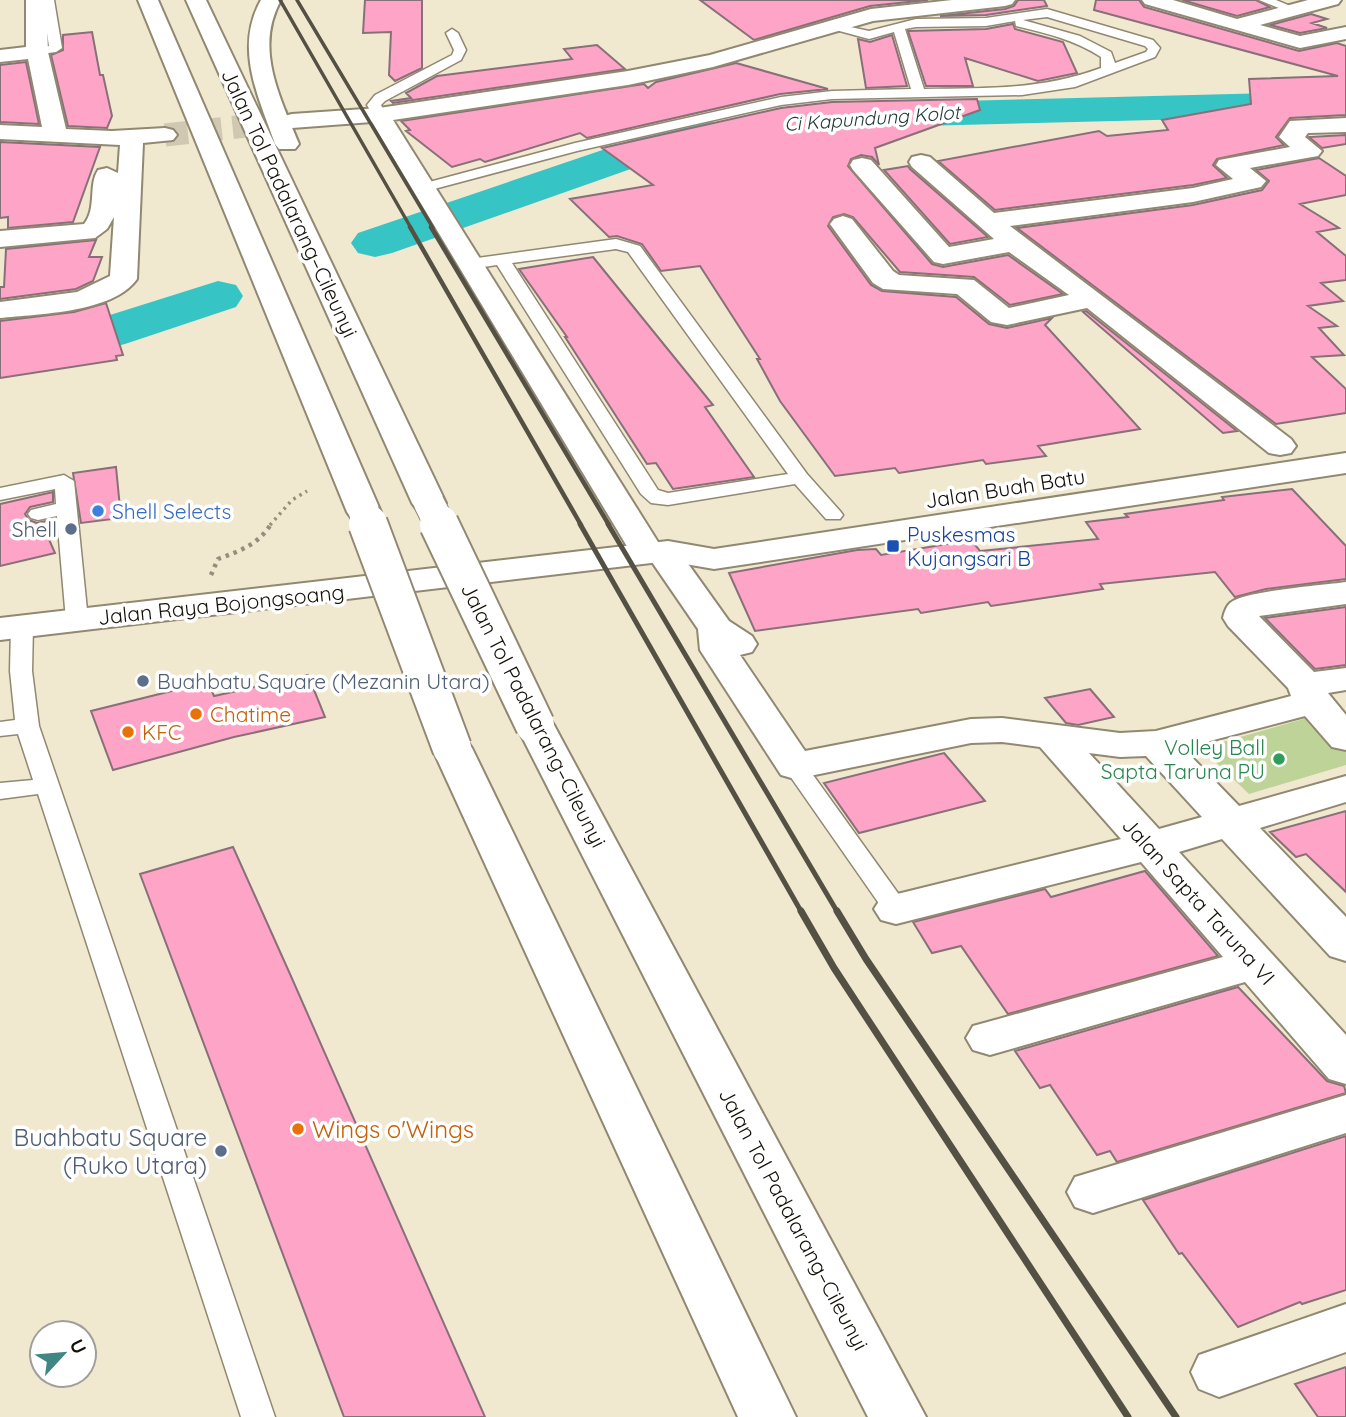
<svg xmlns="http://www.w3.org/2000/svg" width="1346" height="1417" font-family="Quicksand,sans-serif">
<rect width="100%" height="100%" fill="#f1e8d0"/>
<path fill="#bdd398" d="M1307,718L1346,752V765L1249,794L1201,748Z"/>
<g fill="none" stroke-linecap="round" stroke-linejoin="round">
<path fill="#37c4c4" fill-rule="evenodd" d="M1346,91V115L881,127L866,124L860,115L866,106L881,103Z
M711,122L726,126L732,135L726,144L659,159L392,253L375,257L358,253L351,243L358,233L632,140Z
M218,281L236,285L243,296L236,307L125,344L0,375V343L91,321Z"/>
</g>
<path fill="#fea4c7" stroke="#887079" stroke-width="2" d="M365,0H422V68L395,81L389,75L391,32L363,33Z
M700,0H928L870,6L754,40Z
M1018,0H1044L1047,6L986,15L940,16L1005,9L1014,6Z
M1096,0H1139L1144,7L1299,51L1337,43L1346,46V115L1290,118L1276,137L1284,145L1217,159L1213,165L1227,178L1193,185L995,210L938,161L1099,131L1107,136L1168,130L1162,120L1251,104L1249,79L1338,76L1094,10Z
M1182,0H1256L1270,7L1237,16Z
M1311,14L1327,19L1312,23L1327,28L1300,33L1270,25Z
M1013,24L1015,29L1063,42L1077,73L1038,81L965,58L973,86H926L908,31L986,29Z
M92,32L100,75H103L112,116L107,128L68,126L51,55L63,50V35Z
M892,35L907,86L866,88L858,39L870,42Z
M597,45L625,69L393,103L391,101L411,98L406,93L437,76L572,59L564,49Z
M26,62L39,124L0,122V65Z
M736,63L828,89L780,94L587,138L580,133L485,162L480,159L452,167L406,131L410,130L401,121L644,84L648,88L656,82Z
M977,99L980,110L875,148L879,165L872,157L861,155L851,159L848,166L932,264L943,267L1008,255L1063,294L1010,305L974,277L900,272L853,217L844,214L833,217L828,226L871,285L882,291L956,297L989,324L1007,328L1052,318L1045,325L1140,429L1038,446L1046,456L986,464L983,460L899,473L895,468L835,476L780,401L757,359H760L700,266L661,271L642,244L617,236L609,237L570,199L653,185L602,148L781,108L832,102Z
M1346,135V144L1322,148L1309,137Z
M0,142L100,147L73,222L8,228V217L0,218Z
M1319,158L1346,176V195L1300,204L1339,228L1317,232L1346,256V280L1321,283L1343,301L1308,306L1337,326L1319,328L1344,355L1312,357L1346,389V413L1276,424L1017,228L1193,205L1262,190L1269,181L1256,170Z
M908,166L910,169L988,237L950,244L884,170Z
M96,240L89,257H102L93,281L76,289L0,299V287H4L6,249Z
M593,257L713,405L705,407L754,477L673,489L656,463L647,464L565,337H567L519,269Z
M106,303L123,355L116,356L117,360L0,378V321L74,312Z
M1086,311L1237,431L1223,433L1083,312Z
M116,467L121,518L81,523L73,473Z
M1292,489L1346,546V579L1266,589L1235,597L1215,572L1100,584L1103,589L991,606L988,602L921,613L918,609L755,631L729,573L857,550L876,549L881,555L971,540L980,551L1098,539L1086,522L1128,517L1125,514L1224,500L1222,497Z
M53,492V502L30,507L25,514L29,520L37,523L55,519V527L44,528L55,553L0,566V504Z
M1346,607V665L1315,669L1265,618Z
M308,675L325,717L234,737L113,770L91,711L208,682L214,696Z
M1090,689L1114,717L1078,725L1066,723L1045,698Z
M944,753L985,801L859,833L824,783Z
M1346,811V892L1306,854L1296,857L1270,832Z
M233,847L290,974L485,1417H344L140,874Z
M1145,871L1218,956L1008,1014L961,946L932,953L913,922L1045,889L1051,897Z
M1238,987L1327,1081L1344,1086L1346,1093L1117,1162L1110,1151L1097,1155L1050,1085L1040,1088L1015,1051Z
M1346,1136V1290L1302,1304L1300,1302L1238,1327L1182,1253L1179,1254L1143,1200Z
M1346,1367V1417H1318L1295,1384Z"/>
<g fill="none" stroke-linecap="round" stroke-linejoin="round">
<path stroke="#d0c8b2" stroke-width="23" stroke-dasharray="23 11" stroke-linecap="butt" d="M165,135L292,121"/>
<g stroke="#918872" stroke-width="3">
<path id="service" d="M42,0H54L62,48L56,52L33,55V49L49,46Z
M1259,0H1276L1300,10L1294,14Z
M1047,9L1153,40L1160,48L1155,57L1075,87L1022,95L832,99L781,105L577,151L423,192L416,188L418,185L575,143L781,97L832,91L911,89L894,32L869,39L832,29V23L869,31L916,19L986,18ZM1047,17L1145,46L1148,49L1146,52L1115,63L1111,52L1080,36L1023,20ZM1015,21L1016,26C1046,33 1075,40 1101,57V68C1042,90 986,88 924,89L905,29L916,27L986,26Z
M452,29L458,33L466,50L461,60L385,101L381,105L386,115L379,119L374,118L367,105L375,95L452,55L454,50L446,33Z
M616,239L640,246L807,474L840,511L843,515L840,519H826L795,484L668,505L651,503L641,494L497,265L470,269L462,264L470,259ZM616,249L628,252L788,474L668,493L658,490L512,263Z
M64,475L74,481L88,620L85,625H69L66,620L57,516L38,520L31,518L28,514L31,510L56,504L55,489L0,500V488Z
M22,620L30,621L33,626L32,671L39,726L275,1417H241L38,794L0,799V783L33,780L18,734L0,736V722L15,720L10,671L11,626L14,621Z
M795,759L803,761L905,903L909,909L905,915L896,918L887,915L783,766L787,761Z"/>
</g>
<g stroke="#918872" stroke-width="4">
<path id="minor" d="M26,0H46L48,52L66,129L112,131L165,128L173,130L177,135L173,140L143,143L137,279C113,313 38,314 0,318V302L77,292L110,276L114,217L107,229L95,238L0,247V231L84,224C97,208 88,185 98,170L107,168L118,173L120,145L0,139V125L42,127L28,59L0,62V50L26,47Z
M952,0H1015L1012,4L1005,6L873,21L713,67L628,85L393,120L658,542L674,544L729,621L752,636L757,644L752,652L740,655L805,751L971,719L1002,718L1120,733L1156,731L1291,696L1288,688L1228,626L1223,618C1224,613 1226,607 1230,603C1243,591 1325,585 1346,582V604L1259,616L1314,672L1346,668V690L1328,693L1346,715V750L1332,747L1305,716L1183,748L1239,806L1346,776V802L1260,828L1346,917V961L1330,956L1222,839L1179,852L1346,1035V1084L1329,1079L1245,982L990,1055L973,1050L966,1038L973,1026L1223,957L1141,862L896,924L881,920L874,909L881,898L1121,839L1040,747L1002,742L971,743L795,779L781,775L700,650L698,629L652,562L636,560L631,553L372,122L292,128L284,126L281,121L284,116L292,114L379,108L628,71L710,55L871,9ZM1089,753L1120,757L1146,756L1202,817L1159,829Z
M1142,0H1173L1237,19L1308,0H1341L1338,4L1260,25L1300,36L1346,27V39L1300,48L1145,4Z
M1346,118V132L1308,133L1305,137L1322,151L1318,156L1250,168L1266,181L1261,187L1193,202L1010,226L1291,439L1296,446L1291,453L1280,455L1269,453L1087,308L1007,325L991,322L957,294L883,289L873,283L830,224L834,219L843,216L852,219L893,271L899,275L974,280L1009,308L1069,295L1009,252L943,264L934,262L853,170L850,165L853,160L862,158L871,160L949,247L994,239L912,167L909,162L912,157L921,155L930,157L994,213L1193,188L1233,179L1216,165L1219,160L1290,147L1279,137L1290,121Z
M1346,1095V1133L1093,1213L1075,1207L1067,1192L1075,1177Z
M1346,1304V1352L1219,1397L1199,1389L1191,1372L1199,1355Z"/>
</g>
<g stroke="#918872" stroke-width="4">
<path id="primary" d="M1346,453V473L714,569L668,561L0,640V618L668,541L714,549Z"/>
</g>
<g stroke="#918872" stroke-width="4">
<path id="motorway" d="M138,0H158L381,512L376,519L364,522L352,519L347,512Z
M186,0H206L446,503L441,510L429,513L417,510L412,503Z
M261,0H281C254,48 280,97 299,144L295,149H279L275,144C258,96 234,48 261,0Z
M535,713L549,717L554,725L926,1417H868L516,725L521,717Z
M452,736L466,739L472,748L796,1417H738L432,748L438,739Z"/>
</g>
<path stroke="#958e7d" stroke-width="3.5" stroke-dasharray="2.5 4.5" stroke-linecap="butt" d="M270,525L292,500L307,491"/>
<path stroke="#958e7d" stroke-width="4.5" stroke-dasharray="3.5 5" stroke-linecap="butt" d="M211,575L218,559C240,551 259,544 271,524"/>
<use href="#service" fill="#fff" fill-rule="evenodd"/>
<use href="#minor" fill="#fff" fill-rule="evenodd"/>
<use href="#primary" fill="#fff" fill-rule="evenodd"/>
<use href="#motorway" fill="#fff" fill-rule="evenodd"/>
<path stroke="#545043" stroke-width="3.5" d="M280,0L411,228
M297,0L433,228"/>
<path stroke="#545043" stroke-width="4.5" d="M410,227L581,525
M431,227L609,525"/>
<path stroke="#545043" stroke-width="5" d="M580,524L802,913
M608,524L838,913"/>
<path stroke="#545043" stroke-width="7" d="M801,911L834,968L1128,1417
M837,911L866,959L1176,1417"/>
<g stroke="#918872" stroke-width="32" stroke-linecap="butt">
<path id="motorway-bridge-far1" d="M429,503L440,525
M364,512L369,525"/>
</g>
<g stroke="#918872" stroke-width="42" stroke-linecap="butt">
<path id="motorway-bridge" d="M368,524L452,748
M439,524L535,725"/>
</g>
<use href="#motorway-bridge-far1" stroke="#fff" stroke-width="30"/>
<use href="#motorway-bridge" stroke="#fff" stroke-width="38"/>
</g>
<circle fill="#3f7fe0" stroke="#fff" stroke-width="2.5" cx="98" cy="511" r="7"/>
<g fill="#5c6f8a" stroke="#fff" stroke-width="2.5">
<circle cx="71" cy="529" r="7"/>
<circle cx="143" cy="681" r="7"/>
<circle cx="221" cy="1151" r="7"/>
</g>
<rect fill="#1a4fb4" stroke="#fff" stroke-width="2.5" x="886" y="539" width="14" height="14" rx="3.5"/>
<g fill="#e8710a" stroke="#fff" stroke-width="2.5">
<circle cx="196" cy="714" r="7"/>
<circle cx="128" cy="732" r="7"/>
<circle cx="298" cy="1129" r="7"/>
</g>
<circle fill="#2e9e5b" stroke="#fff" stroke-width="2.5" cx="1279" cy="759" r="7"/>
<g text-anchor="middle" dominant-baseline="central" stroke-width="7" stroke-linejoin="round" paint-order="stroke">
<g font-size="19" font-style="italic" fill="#213838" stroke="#fff">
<text transform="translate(872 118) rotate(-4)">Ci Kapundung Kolot</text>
</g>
<g font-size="21" fill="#131008" stroke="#fff">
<text transform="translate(290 203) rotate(65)">Jalan Tol Padalarang–Cileunyi</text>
<text transform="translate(1005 488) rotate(-9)">Jalan Buah Batu</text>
<text transform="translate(221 604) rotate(-6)">Jalan Raya Bojongsoang</text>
<text transform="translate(534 715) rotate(63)">Jalan Tol Padalarang–Cileunyi</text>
<text transform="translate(1199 901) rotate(48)">Jalan Sapta Taruna VI</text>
<text transform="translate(794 1219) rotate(62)">Jalan Tol Padalarang–Cileunyi</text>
</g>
<g font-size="21" fill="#366cbe" stroke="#fff" text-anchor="start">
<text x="112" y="511">Shell Selects</text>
</g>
<g font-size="21" fill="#4e5e75" stroke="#fff" text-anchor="end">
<text x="57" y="529">Shell</text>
<text x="157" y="681" text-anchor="start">Buahbatu Square (Mezanin Utara)</text>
</g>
<g font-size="21" fill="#164399" stroke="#fff" text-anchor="start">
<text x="907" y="534">Puskesmas<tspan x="907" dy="24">Kujangsari B</tspan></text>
</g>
<g font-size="21" fill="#c56008" stroke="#fff" text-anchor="start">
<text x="210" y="714">Chatime</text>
<text x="142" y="732">KFC</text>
</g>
<g font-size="21" fill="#27864d" stroke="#fff" text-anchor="end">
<text x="1265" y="747">Volley Ball<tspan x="1265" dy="24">Sapta Taruna PU</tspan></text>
</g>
<g font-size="24" fill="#c56008" stroke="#fff" text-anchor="start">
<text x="312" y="1129">Wings o'Wings</text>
</g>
<g font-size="24" fill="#4e5e75" stroke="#fff" text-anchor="end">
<text x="207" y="1137">Buahbatu Square<tspan x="207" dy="28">(Ruko Utara)</tspan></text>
</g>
</g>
<g transform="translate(63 1354) rotate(64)"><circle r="33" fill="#ffffff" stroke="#a19f9c" stroke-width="2"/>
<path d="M0-5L12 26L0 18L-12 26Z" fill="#3f8684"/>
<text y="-10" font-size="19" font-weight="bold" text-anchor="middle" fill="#131008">U</text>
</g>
</svg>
